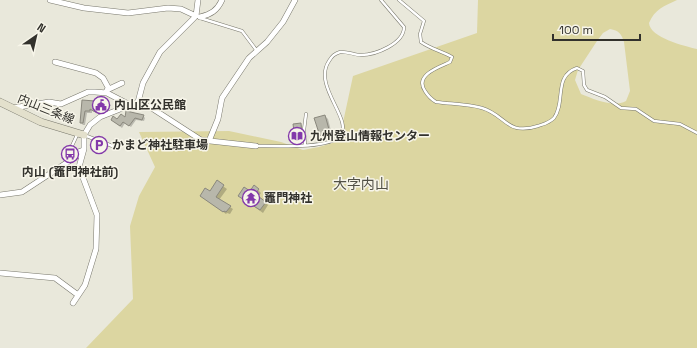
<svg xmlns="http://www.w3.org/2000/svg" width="697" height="348" font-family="'Space Grotesk','Noto Sans JP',sans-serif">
<rect width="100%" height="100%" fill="#e9e8db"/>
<path fill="#dcd6a1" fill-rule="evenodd" d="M478,0H677C664,6 655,9 649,23C650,38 685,46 697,49V348H86L133,299L130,226L139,196L155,167L139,132L229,131L281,142L303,150L319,147L339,141L353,76L477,33ZM610,29C619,31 621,33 624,42L630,91L626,101C613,108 594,99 581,94L575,80L578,70L597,41L603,33Z"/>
<path fill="#0003" d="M97,98L111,105L106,113L101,111L100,114L92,111V113H87L85,125H83L81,123L83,101L96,102Z
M143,116L145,118L144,121L136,120L131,127L125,123L122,128L112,120Z
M325,116L328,119L332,135L323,138L320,135Z
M301,124L302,126L303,140H297L296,138Z
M217,182L227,189L219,200L233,209L230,214L227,213L226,214L201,196L210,193Z
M258,190L261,193L258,197L268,205L263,213L242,198L251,192Z"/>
<path fill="#b8b7ab" stroke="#8a887d" d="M97,97L109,102L106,110L99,109L97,113L90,109V111H85L83,123H80L82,100L95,101Z
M126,111L144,115L142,120L135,118L129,126L123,122L120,126L111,120L113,116L117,119L121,114L125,117Z
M325,115L330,133L320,136L314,118Z
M301,123L302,138L295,139L293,124Z
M217,180L224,185L216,197L231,206L226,212L224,211L223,212L200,196L205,188L210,191Z
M254,185L259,189L255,194L266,202L260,210L238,196L244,187L250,191Z"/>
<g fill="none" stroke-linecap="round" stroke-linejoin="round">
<g stroke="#79786d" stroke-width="3.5">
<path id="service" d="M399,0L424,21L420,34L421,42C431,49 441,51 452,57L450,62C439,67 414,75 425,91C428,96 431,99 436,102C451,104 468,104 482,108C506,115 506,136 538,126C544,124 549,123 554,118C566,102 553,76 577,68L583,71L584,85L587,90L605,97L621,108L636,109L654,121L680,124L697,133
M200,18L242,31L257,51
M77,135L71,148L72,153L83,149
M84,135L115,147
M305,145L304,130L306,114
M256,146C274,146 329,149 340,136C354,120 312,86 329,61C332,56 334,54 340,52C347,51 354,55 361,55C375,55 404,44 404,27L381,0"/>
</g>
<g stroke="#79786d" stroke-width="6">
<path id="minor" d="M50,0L84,8L128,13L168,8L181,9L196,16
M200,17C211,14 217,11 222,0
M55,62L96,73L103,78L109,89
M107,90L122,83
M138,102L143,83L160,52L196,16L198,0
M13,108L49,102L61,104L88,92H95L107,93L132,106
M209,141L218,119L222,98L249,58L267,42L283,22L295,0
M0,195L22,192L83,152
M0,273L55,278L78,295
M73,303L85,285L96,249L97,215L79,167L84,149V135L90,125L100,117L138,102L150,107L201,140L256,146"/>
</g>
<g stroke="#79786d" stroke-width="8">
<path id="secondary" d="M0,102L41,122L84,135"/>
</g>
<use href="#service" stroke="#fff" stroke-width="2.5"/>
<use href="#minor" stroke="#fff" stroke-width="5"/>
<use href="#secondary" stroke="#e3e0cc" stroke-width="7"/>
</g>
<defs>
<g id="civic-ring" transform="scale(0.9)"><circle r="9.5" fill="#f7f5e9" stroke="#8338aa" stroke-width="1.5"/><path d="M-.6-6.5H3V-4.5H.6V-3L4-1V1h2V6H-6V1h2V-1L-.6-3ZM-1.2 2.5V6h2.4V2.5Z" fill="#8338aa"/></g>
<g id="library-ring" transform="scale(0.9)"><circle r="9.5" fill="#f7f5e9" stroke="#8338aa" stroke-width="1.5"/><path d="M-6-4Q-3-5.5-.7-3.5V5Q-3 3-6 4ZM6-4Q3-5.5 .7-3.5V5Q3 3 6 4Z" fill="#8338aa"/></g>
<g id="parking-ring" transform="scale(0.9)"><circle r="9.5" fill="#f7f5e9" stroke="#8338aa" stroke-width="1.5"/><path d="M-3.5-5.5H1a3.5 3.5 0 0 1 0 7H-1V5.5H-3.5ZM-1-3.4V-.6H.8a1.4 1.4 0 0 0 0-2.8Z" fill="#8338aa"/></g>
<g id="bus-ring" transform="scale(0.9)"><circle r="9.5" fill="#f7f5e9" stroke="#8338aa" stroke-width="1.5"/><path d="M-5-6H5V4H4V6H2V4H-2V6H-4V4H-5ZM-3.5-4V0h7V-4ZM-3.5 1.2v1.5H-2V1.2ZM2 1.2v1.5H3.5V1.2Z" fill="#8338aa"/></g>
<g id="temple-ring" transform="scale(0.9)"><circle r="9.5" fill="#f7f5e9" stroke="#8338aa" stroke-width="1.5"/><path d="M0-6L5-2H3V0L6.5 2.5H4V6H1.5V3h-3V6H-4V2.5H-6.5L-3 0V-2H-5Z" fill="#8338aa"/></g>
</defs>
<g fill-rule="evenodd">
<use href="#civic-ring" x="101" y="105"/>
<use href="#library-ring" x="297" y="136"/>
<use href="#parking-ring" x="99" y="145"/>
<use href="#bus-ring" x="70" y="154"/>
<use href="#temple-ring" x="251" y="198"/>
</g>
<g text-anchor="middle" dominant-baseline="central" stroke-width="3" stroke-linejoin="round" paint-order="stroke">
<g font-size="12" font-weight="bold" fill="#32312c" stroke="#f7f5e9" text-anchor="start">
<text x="114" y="105">内山区公民館</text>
<text x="310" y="136">九州登山情報センター</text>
<text x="112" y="145">かまど神社駐車場</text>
<text x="70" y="172" text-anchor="middle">内山 (竈門神社前)</text>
<text x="264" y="198">竈門神社</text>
</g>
<g font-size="12" fill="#32312c" stroke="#f7f5e9">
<text transform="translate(46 109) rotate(22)">内山三条線</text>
</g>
<g font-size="14" fill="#525146" stroke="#f7f5e9">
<text x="361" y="184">大字内山</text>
</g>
</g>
<g transform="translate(36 36) rotate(34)" stroke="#f7f5e9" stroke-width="3" paint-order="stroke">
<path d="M0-3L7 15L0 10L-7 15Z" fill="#32312c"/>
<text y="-6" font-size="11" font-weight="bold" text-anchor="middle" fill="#32312c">N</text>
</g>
<path d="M553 34v6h87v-6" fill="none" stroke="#32312c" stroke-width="2"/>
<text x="559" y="34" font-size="12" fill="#32312c" stroke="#f7f5e9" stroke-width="3" paint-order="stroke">100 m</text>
</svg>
